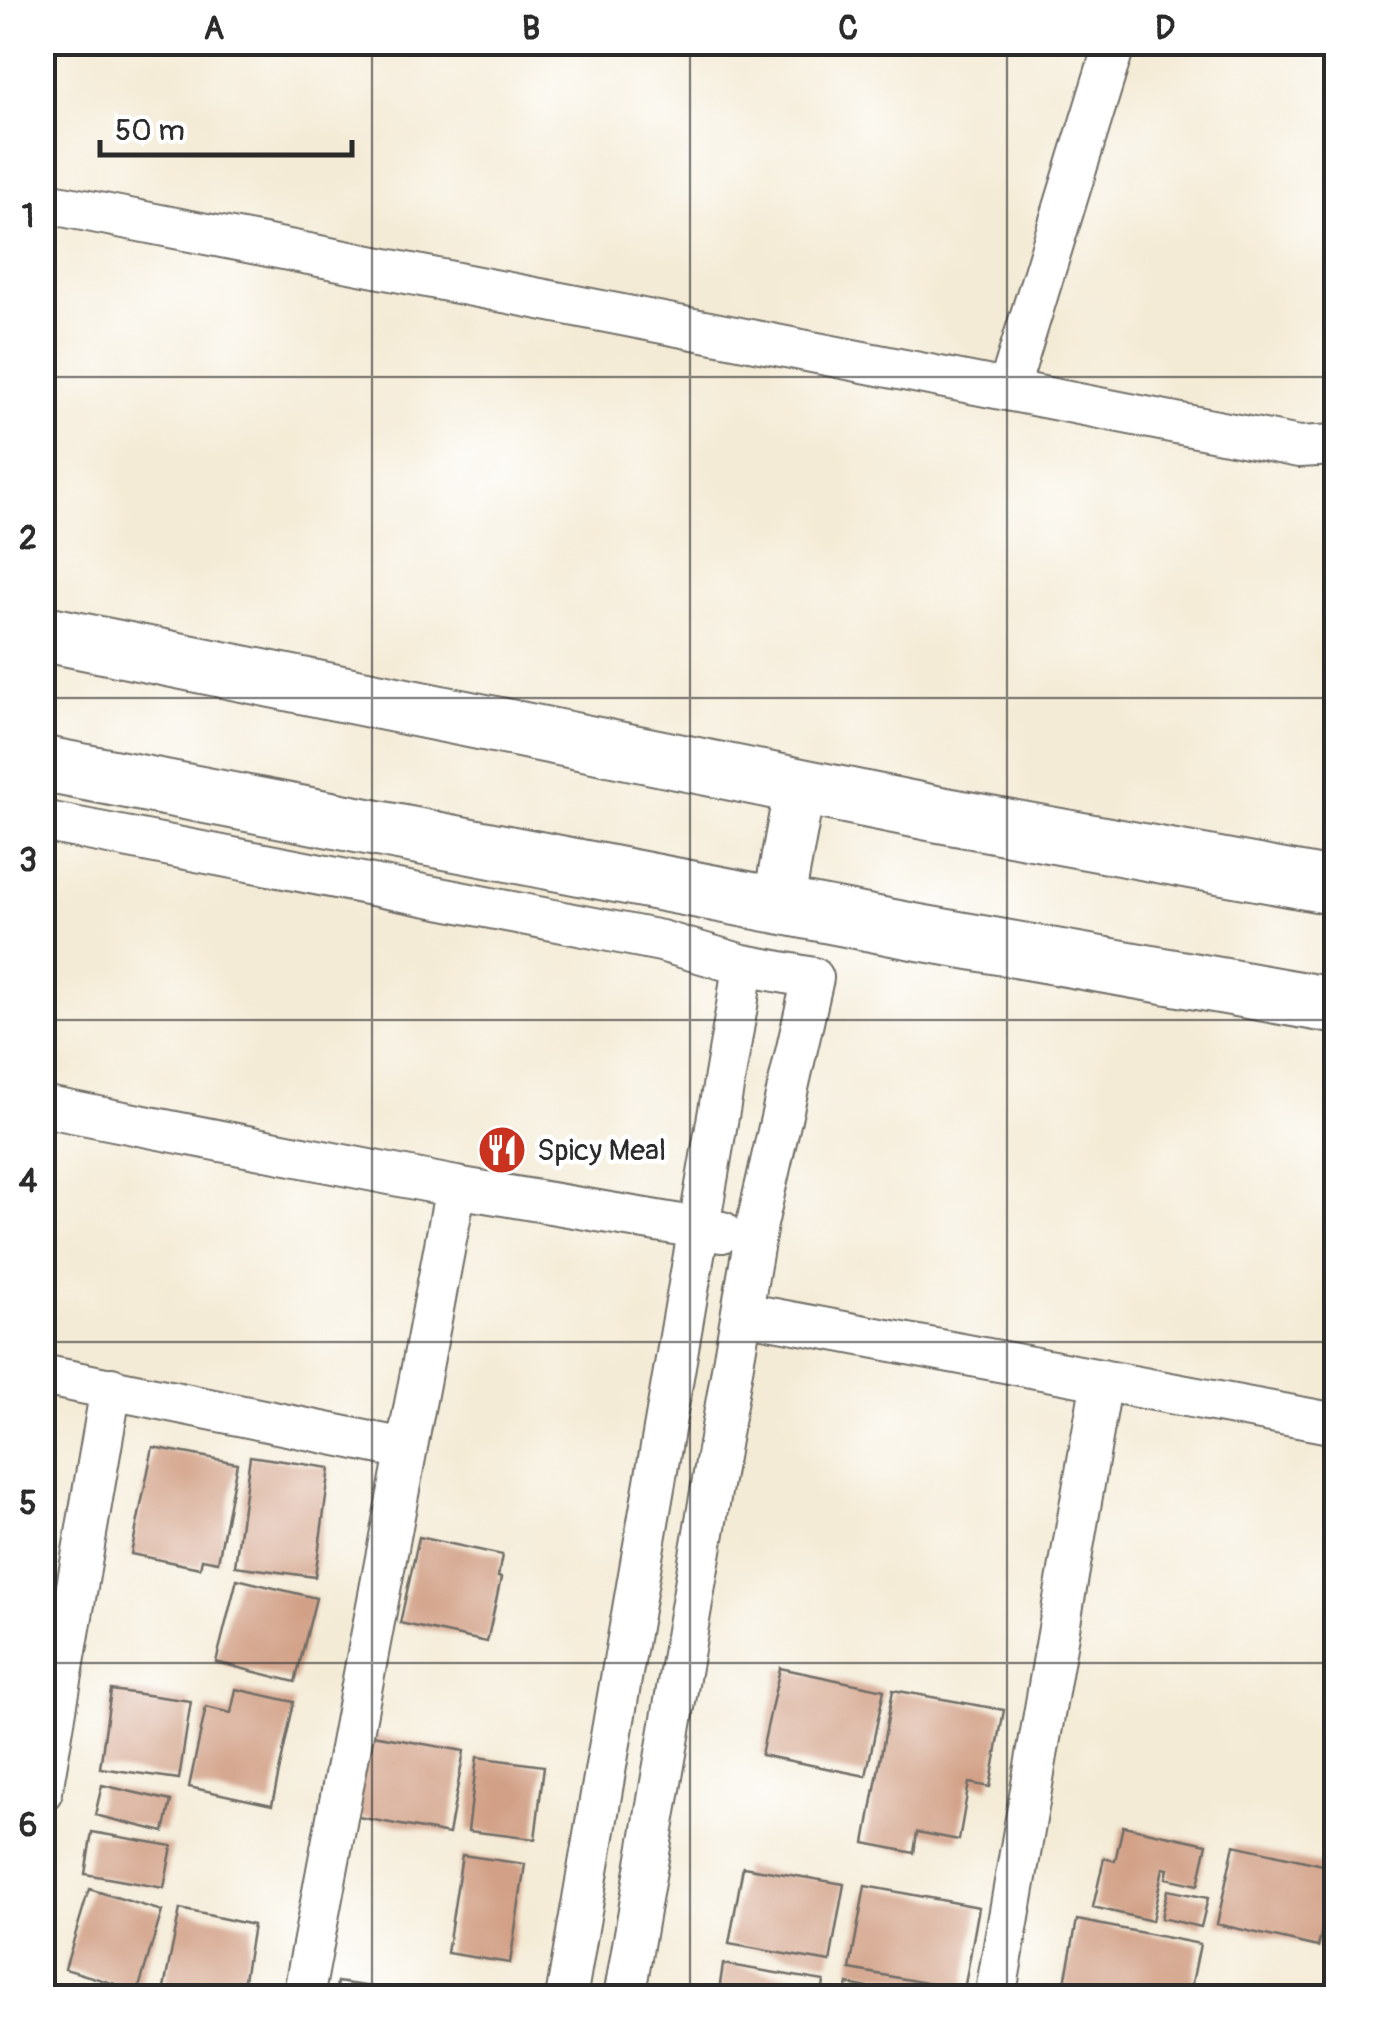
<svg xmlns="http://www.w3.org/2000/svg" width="1379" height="2040" font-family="Pangolin,sans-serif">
<rect width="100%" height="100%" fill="#fff"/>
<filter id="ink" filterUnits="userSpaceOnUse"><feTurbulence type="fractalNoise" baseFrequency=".01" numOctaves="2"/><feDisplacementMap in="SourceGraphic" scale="20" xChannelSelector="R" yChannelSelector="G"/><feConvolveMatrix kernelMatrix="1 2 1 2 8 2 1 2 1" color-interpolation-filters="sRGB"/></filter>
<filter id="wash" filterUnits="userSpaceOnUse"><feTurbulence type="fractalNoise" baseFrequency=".0048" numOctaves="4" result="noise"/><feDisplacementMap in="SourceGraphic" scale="40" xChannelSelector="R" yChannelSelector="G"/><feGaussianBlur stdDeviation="2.25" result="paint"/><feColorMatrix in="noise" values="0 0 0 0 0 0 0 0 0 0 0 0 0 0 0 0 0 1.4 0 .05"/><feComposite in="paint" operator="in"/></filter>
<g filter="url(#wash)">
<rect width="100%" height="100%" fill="#f4ebd6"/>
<g id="blocks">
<path fill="#d2a086" d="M153,1447L237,1463L218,1562L202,1559L200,1568L131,1554Z
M250,1456L330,1468L315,1577L235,1566Z
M419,1537L502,1555L498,1577L501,1578L487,1642L400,1623Z
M237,1579L316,1598L295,1682L216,1662Z
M780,1668L884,1690L866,1776L761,1755Z
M236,1689L294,1702L272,1805L189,1787L206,1707L231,1713Z
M111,1690L191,1701L179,1779L100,1768Z
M893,1690L1004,1710L990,1787L969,1783L959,1840L917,1832L914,1853L865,1843Z
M367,1734L464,1751L449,1834L353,1816Z
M477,1757L544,1766L535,1839L468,1831Z
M102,1785L171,1801L164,1832L95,1815Z
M1123,1826L1207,1844L1198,1885L1166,1878L1168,1869L1163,1868L1152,1921L1093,1907L1104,1858L1115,1861Z
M92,1832L172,1846L164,1888L85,1874Z
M1234,1845L1336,1868L1318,1947L1217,1924Z
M462,1855L525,1864L510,1963L447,1953Z
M743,1867L844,1884L830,1962L729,1944Z
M865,1886L979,1907L964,1990L850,1969Z
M89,1889L162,1911L138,1991L65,1969Z
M1167,1890L1208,1898L1201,1927L1161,1918Z
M180,1909L253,1925L241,1998H162Z
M1077,1920L1200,1944L1189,1998H1062Z
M723,1964L824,1981L822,1998H718Z
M337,1982L415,1993L414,1998H335Z
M848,1984L908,1996V1998H845Z"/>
</g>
</g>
<g filter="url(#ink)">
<use href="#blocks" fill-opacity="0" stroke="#716e67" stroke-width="2.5"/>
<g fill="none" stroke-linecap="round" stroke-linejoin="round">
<g stroke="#716e67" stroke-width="44">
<path id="minor" d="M42,202L1299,447L1336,445
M1008,390L1115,42
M42,821L661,941L743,965L813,978L757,1224L624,1998
M42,1106L456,1187L722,1232
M742,1313L1336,1424
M42,1375L405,1449
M42,1791L111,1388
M303,1998L456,1187
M566,1998L737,1006L743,965
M995,1998L1102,1380"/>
</g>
<g stroke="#716e67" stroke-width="54">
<path id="tertiary" d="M778,905L800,786"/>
</g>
<g stroke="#716e67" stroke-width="59">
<path id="secondary" d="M42,633L937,814L1336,887
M42,764L916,932L1336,1006"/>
</g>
<use href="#minor" stroke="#fff" stroke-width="40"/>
<use href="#tertiary" stroke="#fff" stroke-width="50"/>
<use href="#secondary" stroke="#fff" stroke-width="55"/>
</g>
</g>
<path fill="none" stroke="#2b2b2b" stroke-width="2.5" stroke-opacity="0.55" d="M372,42V1998M690,42V1998M1007,42V1998M42,377H1336M42,698H1336M42,1020H1336M42,1342H1336M42,1663H1336"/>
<defs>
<g id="restaurant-disc" transform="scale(2.5)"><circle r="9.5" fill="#c8321e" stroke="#fff"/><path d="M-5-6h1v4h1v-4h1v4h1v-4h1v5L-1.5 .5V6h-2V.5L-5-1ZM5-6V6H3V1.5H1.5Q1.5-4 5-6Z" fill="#fff"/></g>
</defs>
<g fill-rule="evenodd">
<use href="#restaurant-disc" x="502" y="1150"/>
</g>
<g text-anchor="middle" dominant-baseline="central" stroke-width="9" stroke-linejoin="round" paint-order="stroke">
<g font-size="30" fill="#2b2b2b" stroke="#fff" text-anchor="start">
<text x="537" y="1150">Spicy Meal</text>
</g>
</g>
<rect width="1379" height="2040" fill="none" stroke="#fff" stroke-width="110"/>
<path d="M100 140v15h252v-15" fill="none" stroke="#2b2b2b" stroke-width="5"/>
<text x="115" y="140" font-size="30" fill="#2b2b2b" stroke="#ffffff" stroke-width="8" paint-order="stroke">50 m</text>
<rect x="55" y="55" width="1269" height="1930" fill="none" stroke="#2b2b2b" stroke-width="4"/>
<g font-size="32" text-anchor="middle" font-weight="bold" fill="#2b2b2b">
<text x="214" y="39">A</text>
<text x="531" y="39">B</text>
<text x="848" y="39">C</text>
<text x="1165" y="39">D</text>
<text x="28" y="227">1</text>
<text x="28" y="549">2</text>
<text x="28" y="871">3</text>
<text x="28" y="1192">4</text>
<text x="28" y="1514">5</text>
<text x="28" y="1836">6</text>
</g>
</svg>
